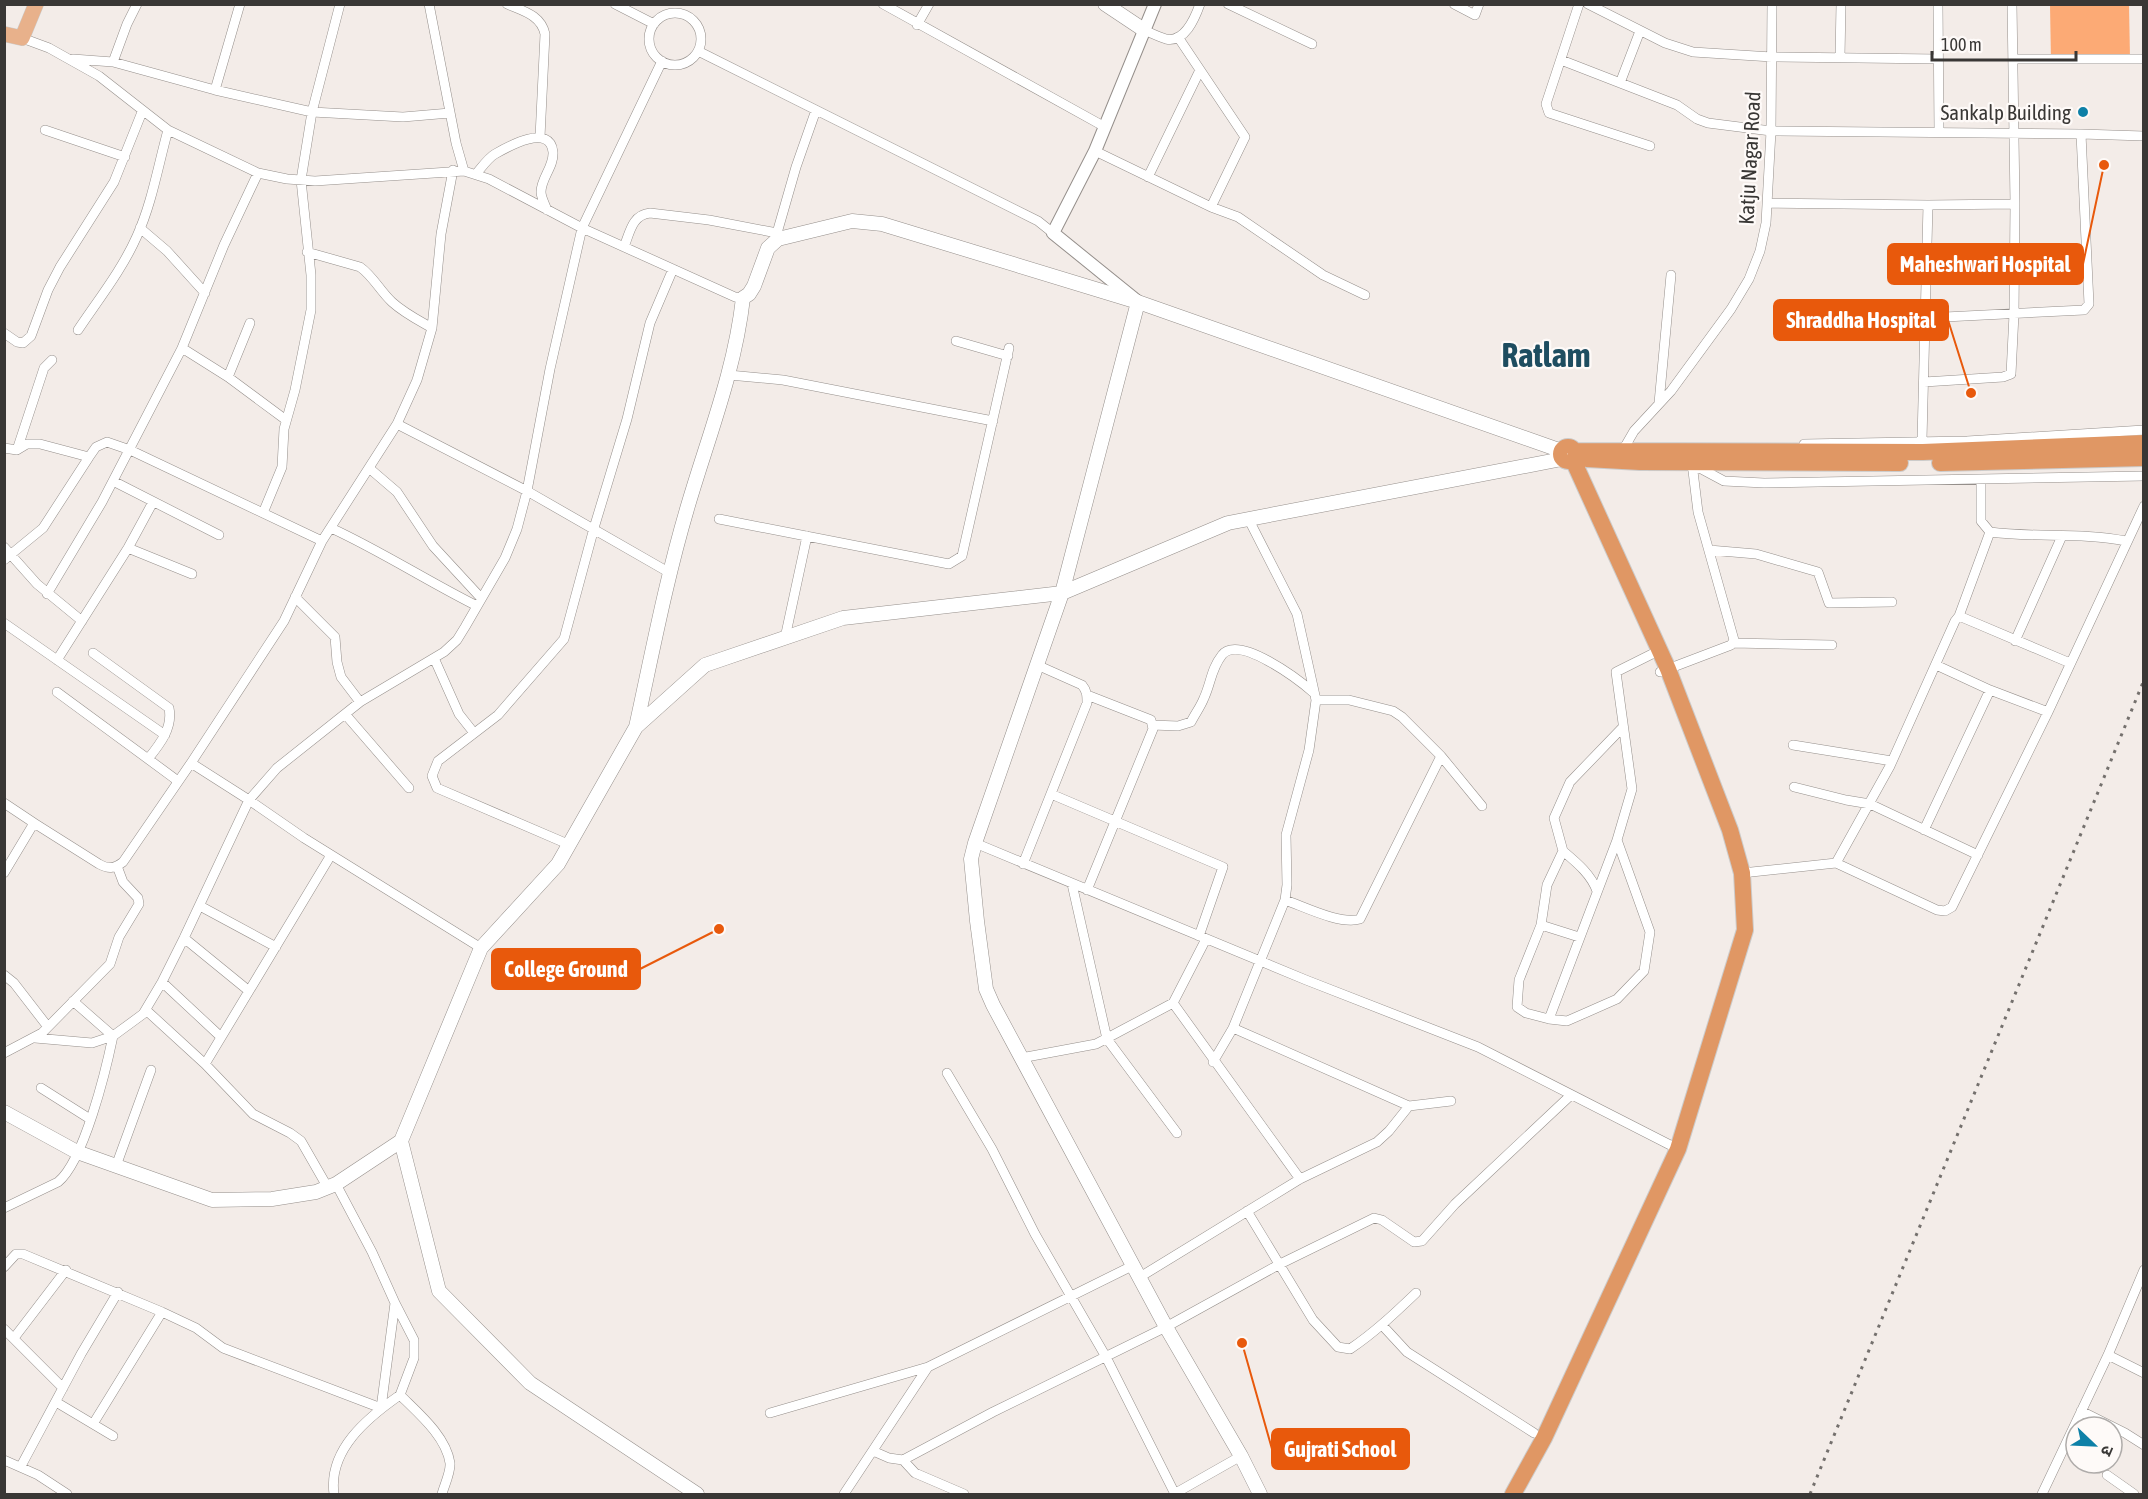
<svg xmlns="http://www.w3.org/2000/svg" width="2148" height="1499" font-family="'Asap Condensed','Noto Sans Devanagari',sans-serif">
<rect width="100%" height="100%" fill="#f3ece8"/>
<path fill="#fcaa75" d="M2050,5H2129L2130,58L2051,61Z"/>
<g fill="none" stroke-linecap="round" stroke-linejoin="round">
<g stroke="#958f8b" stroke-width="10">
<path id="minor" d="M429,4L456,143L464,171
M507,4C523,11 541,15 545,34L540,137
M615,4L654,24
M883,4L1105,127
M1228,4L1312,44
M1454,4L1475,15L1479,4
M1579,4L1546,104L1549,113L1650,146
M1588,4L1665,43L1693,52L1772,57L1938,59
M1938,4L1939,132
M649 39a26 26 0 1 1 52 0a26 26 0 1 1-52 0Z
M917,25L929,4
M1144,30C1151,33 1159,37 1166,39C1185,43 1195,18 1200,4
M1178,37L1245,137L1211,207
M22,38L49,48L99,76L168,130L258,173L287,179L315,181L464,171L489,179L582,228L735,297L743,298
M698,51L1038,221L1053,233
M1840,57L1841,4
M73,59L113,62L215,90L312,112L403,117L450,113
M2013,59H2144
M1561,60L1677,105L1697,119L1708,123L1771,131L2081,134L2144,136
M113,62L127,24L137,4
M1620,83L1640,31
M215,90L240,4
M45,130L125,157
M1095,151L1211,207L1238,217L1323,275L1365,295
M476,174C482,167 488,158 495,154C509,146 550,123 553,152C554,167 541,178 541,192C541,197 545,205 547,210
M1148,177L1200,70
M1767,203L1928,205L1922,440
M1928,205L2015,204L2012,4
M140,228L167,251L205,293
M778,239L777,233L796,167L816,110
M624,247C630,232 632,215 650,213L709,220L777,233
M307,252L360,267C373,276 380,291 392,302C404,313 418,320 432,328
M1925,318L2084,310L2089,304L2081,134
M78,330C98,300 122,270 137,236C152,203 158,166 168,130
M4,333L17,342L23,343L31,336L48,290L60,267L114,182L142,112
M956,341L1008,356
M182,348L228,377L286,420
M729,375L783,380L993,421
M228,377L250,323
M1924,382L2003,377L2011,374L2014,314L2015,204
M1659,403L1671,275
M397,424L527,491L670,573
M1804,444L1967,441L2144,430
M4,448L17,450L27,444H40L89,457
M17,450L44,368L52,360
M1623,450L1634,431L1671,391L1731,309L1749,279L1760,251L1766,223L1771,131L1772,4
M1696,466L1724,481L1764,483L2144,476
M369,468L397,492L433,546L481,598
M1981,480V521L1990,532C2035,538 2082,532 2126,541
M113,481L219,535
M263,513L282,467L284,429L295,390L311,310V275L301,180L312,112L340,4
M719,519L949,564L962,556L1009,348
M331,528C381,551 427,581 477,606
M4,547L37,584L82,621
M128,548L192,574
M1709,550L1756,554L1818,572L1829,603L1892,602
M4,560L43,528L89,457L96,447L107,442L130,450L322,541
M47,594L102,502L182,348L224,245L258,173
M295,597L335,637L337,662L341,677L360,702
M1959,616L1990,532
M4,623L165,735
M785,638L807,536
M2015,641L2062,536
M1733,643L1832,645
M93,653L169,708C173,728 160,744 148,759
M434,658L459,714L474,733
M57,660L128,548L153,502
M1936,665L1990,690L2048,712
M1660,672L1731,645L1734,640L1698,512L1692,463
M57,692L178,781
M1316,700H1349L1393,711L1402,717L1441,756L1482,806
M345,714L409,788
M1152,725L1178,726L1191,722C1195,714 1201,706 1204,698C1211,683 1211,669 1222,655C1239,634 1299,680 1314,693
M1793,745L1892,761
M191,763L249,800L304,838L481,948
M1794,787L1846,800L1870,804L1978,855
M1051,794L1223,867L1199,936
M4,803L34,823
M1924,830L1990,690
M1617,840L1549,1019L1567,1021L1617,999L1644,971L1650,932L1617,840L1632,789L1616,672L1652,654
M975,843L1306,980L1478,1047L1678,1149
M570,845L437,788L432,776L438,761L498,715L564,639L594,528L627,419L650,323L673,269
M1563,851C1576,862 1591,874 1597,891
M1836,863L1890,766L1955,621L1959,616L2070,663
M1023,864L1087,703C1087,695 1087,691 1082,685L1037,665
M4,873L34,823L99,864C108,869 114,869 123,862L191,763L284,621L322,541L397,424L417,380L432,328L441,234L453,170
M1742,873L1836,863L1937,910L1945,911L1952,907L2048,712L2144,506
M1072,884L1107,1039L1177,1133
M1087,890L1153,729L1151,720L1087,695
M1285,900C1305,907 1340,925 1360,919L1441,756
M200,906L276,947
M1541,925L1579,937
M184,938L249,991
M4,975L14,983L48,1027
M162,982L221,1037
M1173,1003L1300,1179
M146,1010L205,1064L253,1114L290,1133L301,1141L328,1188
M1549,1019L1526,1013L1517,1007L1519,980L1541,925L1547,885L1563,851L1554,818L1570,782L1623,727
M1233,1028L1409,1106L1451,1101
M35,1038L92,1043L113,1036L143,1014L162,982L184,938L249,800L277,768L360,702L444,652L457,640L465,627L505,558L517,529L527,491L550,369L582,228L662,61
M4,1053L42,1033L110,964L119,937L139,904L138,898L123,882L117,866
M1021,1058L1096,1044L1173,1003L1206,939
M1213,1062L1233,1028L1285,900L1287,885L1286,835L1309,750L1316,700L1297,614L1249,520
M205,1064L331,855
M947,1073L992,1149L1035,1234L1106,1357L1175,1494
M41,1088L90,1119
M116,1166L151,1070
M336,1184L372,1252L395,1303L381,1408
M4,1208L58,1182C84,1161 106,1070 113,1036L73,1001
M1247,1211L1313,1320L1338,1347L1350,1349C1374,1333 1395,1313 1416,1293
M4,1267L16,1254H23L162,1312L196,1328L223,1348L381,1408
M1140,1277L1300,1179L1377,1142L1389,1131L1409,1106
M395,1303L414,1340V1358L400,1395
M1382,1325L1407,1352L1534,1433
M4,1329L63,1388
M14,1338L66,1270
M2108,1355L2144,1373
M56,1402L113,1436
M2081,1411L2125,1433L2144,1445
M770,1413L928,1367
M93,1424L162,1312
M873,1451L889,1458L903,1460L993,1412L1166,1327L1280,1264L1374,1218L1382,1220L1414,1242L1422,1241L1455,1204L1571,1095
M4,1460L38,1475L67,1494
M903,1460L915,1473L964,1494
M21,1466L81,1354L118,1292
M2107,1475L2134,1494
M334,1494C328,1450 367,1418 400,1395C418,1413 446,1436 450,1463C451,1472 444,1486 442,1494
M844,1494L928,1367L1134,1265
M1174,1494L1241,1456
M2042,1494L2108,1355L2144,1270"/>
</g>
<g stroke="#958f8b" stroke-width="14">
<path id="tertiary" d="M1137,301L1053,233L1095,151L1155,4"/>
</g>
<g stroke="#958f8b" stroke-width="15">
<path id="secondary" d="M1105,4L1144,30
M1138,302L1062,593L975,843L971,859L977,921L986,989L993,1005L1166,1327L1241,1456L1260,1494
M636,727C652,654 666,580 687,509C707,440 735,371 743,298L749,294L754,286L768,248L778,239L852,221L882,224L1138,302L1562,451
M4,1112L77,1152L212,1200L272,1199L316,1192L336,1184L401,1141
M697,1494L530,1383L439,1291L401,1141L481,948L558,864L636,727L705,665L843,618L1062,593L1228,523L1562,459"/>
</g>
<g stroke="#cccbca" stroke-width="16">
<path id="primary" d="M4,34L22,38L36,4"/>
</g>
<g stroke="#cccbca" stroke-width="18">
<path id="trunk" d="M1561 454a7 7 0 1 1 14 0a7 7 0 1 1-14 0Z
M1575,451L1923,452L2144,443
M1587,459L1640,462L1900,463
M1940,463L2144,458
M1513,1494L1544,1438L1678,1149L1745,930L1742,873L1730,830L1668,669L1573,460"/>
</g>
<use href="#minor" stroke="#fff" stroke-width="9"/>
<use href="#tertiary" stroke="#fff" stroke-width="12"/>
<use href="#secondary" stroke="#fff" stroke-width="14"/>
<use href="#primary" stroke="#e8b18b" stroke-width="15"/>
<use href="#trunk" stroke="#e09764" stroke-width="16"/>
<path stroke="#74706d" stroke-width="3" stroke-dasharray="3 6" stroke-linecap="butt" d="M1810,1494L2144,680"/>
</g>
<circle fill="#0e80a7" stroke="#fefaf8" stroke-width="2" cx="2083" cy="112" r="6"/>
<g text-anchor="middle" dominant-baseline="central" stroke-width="4.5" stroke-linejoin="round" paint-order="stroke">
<g font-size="21" fill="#393735" stroke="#fefaf8" text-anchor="end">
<text x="2071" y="112">Sankalp Building</text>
</g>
<g font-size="21" fill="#393735" stroke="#fefaf8">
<text transform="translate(1749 158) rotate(-87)">Katju Nagar Road</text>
</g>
<g font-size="33" font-weight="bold" fill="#1e4d60" stroke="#fefaf8">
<text x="1546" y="355">Ratlam</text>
</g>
</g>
<path fill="none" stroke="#e8590c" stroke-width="2" d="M2104 165L2083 264M1971 393L1948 320M719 929L640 969M1242 1343L1272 1449"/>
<g fill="#e8590c" stroke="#fefaf8" stroke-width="2">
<circle cx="2104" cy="165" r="6"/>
<circle cx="1971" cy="393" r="6"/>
<circle cx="719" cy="929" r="6"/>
<circle cx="1242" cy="1343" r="6"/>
</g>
<g fill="#e8590c" stroke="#e8590c" stroke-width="2">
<rect x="1888" y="244" width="195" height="40" rx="6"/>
<rect x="1774" y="300" width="174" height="40" rx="6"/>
<rect x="492" y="949" width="148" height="40" rx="6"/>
<rect x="1272" y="1429" width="137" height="40" rx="6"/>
</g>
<g font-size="22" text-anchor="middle" font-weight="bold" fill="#fff">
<text x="1985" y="272">Maheshwari Hospital</text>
<text x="1861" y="328">Shraddha Hospital</text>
<text x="566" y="977">College Ground</text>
<text x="1340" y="1457">Gujrati School</text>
</g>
<rect width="2148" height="1499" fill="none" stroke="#393735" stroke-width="12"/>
<g transform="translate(2094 1445) rotate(113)"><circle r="28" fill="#fefaf8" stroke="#afacaa" stroke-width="1.5"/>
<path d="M0-4.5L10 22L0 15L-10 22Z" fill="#0e80a7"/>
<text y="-9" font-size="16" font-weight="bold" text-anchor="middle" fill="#393735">उ</text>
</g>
<path d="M1932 51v9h144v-9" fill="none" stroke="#393735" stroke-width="3"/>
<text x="1941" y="51" font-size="18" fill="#393735" stroke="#fefaf8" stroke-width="4.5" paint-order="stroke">100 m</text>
</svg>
